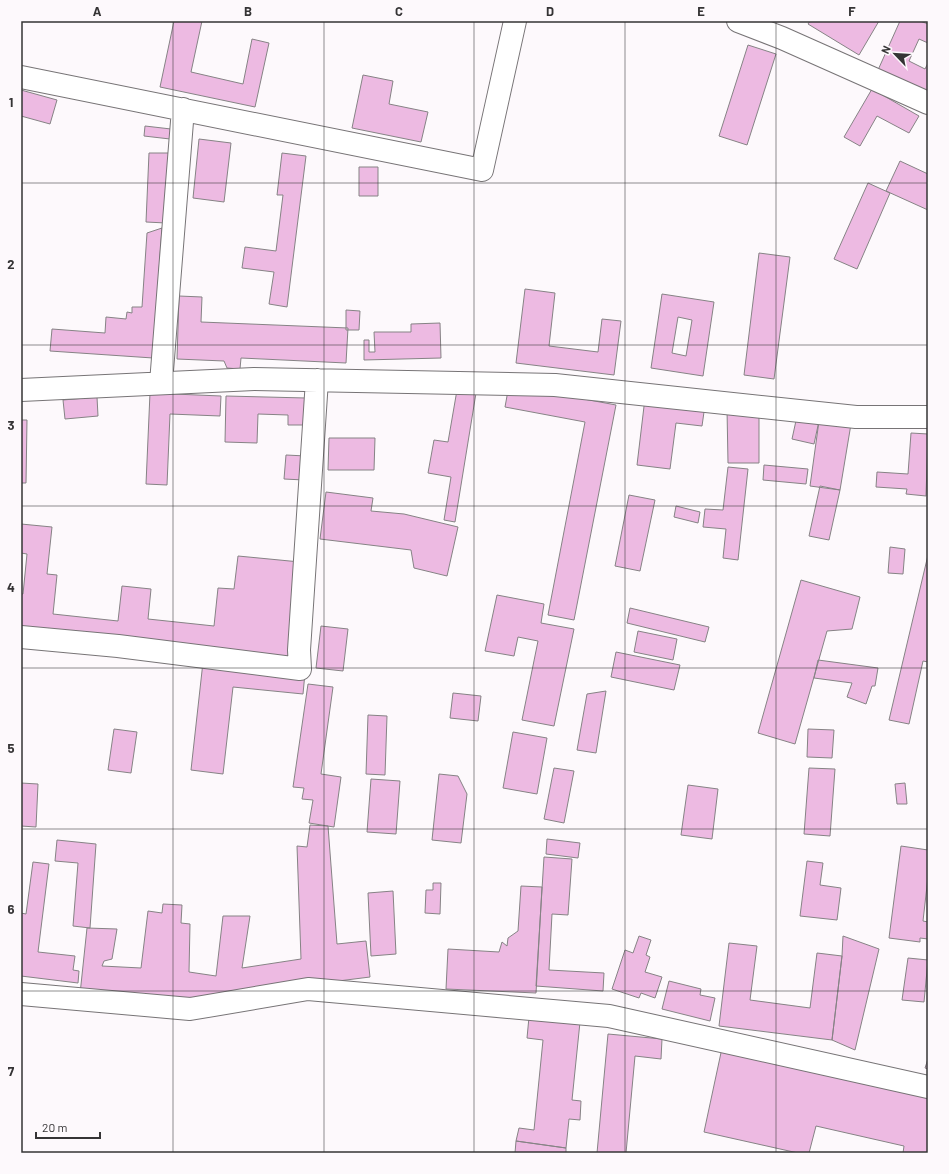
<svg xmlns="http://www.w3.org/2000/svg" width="949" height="1174" font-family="Barlow,sans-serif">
<rect width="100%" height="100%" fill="#fdf9fc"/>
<path fill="#edbae2" stroke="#868385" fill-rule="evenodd" d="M174,21H202L191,72L243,84L252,39L269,43L255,107L160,87Z
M810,21H879L859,55L808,24Z
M900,21H920L928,24V43L919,39L909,61L925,69L928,63V93L878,70Z
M748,45L776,54L747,145L719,136Z
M363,75L393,81L389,104L428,112L421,142L352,128Z
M872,89L919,116L909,133L877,116L860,146L844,137Z
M21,90L57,100L50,124L21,116Z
M145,126L171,129L170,139L144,136Z
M199,139L231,143L224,202L193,198Z
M149,153H169L166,223L146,222Z
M282,153L306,156L287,307L269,304L274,272L242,268L245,247L276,251L283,195H277Z
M900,161L928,174V210L886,191Z
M359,167H378V196H359Z
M868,183L890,193L857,269L834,259Z
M162,228L153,358L50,351L52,329L105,333L106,317L126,319L127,312L132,313V307H142L147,233Z
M759,253L790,257L774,379L744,375Z
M525,289L555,293L549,346L598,352L602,319L621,321L614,375L516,363Z
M662,294L714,302L703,376L651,368ZM678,317L692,320L686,356L672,353Z
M179,296L202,297L201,322L348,328L346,363L241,358L240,369L227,368L224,361L177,359Z
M346,310L360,311L359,330H346Z
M440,323L441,358L364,360V340H369V352H375L374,332H411V324Z
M509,385L616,405L574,620L548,615L585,422L505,407Z
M457,390L476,393L455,522L444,520L451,477L428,473L434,440L448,442Z
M150,393L221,396L220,416L170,414L167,485L146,484Z
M226,396L306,398L305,425H288V415L258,414L257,443L225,442Z
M97,397L98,416L65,419L63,400Z
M645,398L705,405L702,426L676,423L670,469L637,465Z
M727,409H759V463H728Z
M797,416L819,421L814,444L792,439Z
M21,420H27L26,483H21Z
M819,421L851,424L840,490L810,486Z
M911,433L928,434L926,496L906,494L907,489L876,487L877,472L908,474Z
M329,438H375L374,470H328Z
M286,455L306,456L304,480L284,479Z
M764,465L808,469L806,484L763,480Z
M728,467L748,469L738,560L723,558L726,529L703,527L705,509L723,510Z
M820,486L840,490L829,540L809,536Z
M326,492L373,498L371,511L404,514L458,527L447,576L414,568L411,550L320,539Z
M629,495L655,500L640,571L615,566Z
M676,506L700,512L698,523L674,517Z
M21,524L52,527L47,574L57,575L53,614L118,621L122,586L151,589L148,619L214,626L218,588L234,589L238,556L300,562L291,657L21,630V594H23L27,554L21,553Z
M890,547L905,549L903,574L888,573Z
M928,555V662L923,661L909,724L889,720Z
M801,580L860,597L852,629L827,631L795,744L758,733Z
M497,595L544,604L541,623L574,629L554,726L522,720L538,641L518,637L514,656L485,651Z
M630,608L709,627L705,642L627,623Z
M321,626L348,629L343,671L316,668Z
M638,631L677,639L673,660L634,652Z
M616,652L680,665L674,690L611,677Z
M818,660L878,668L875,686H872L866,704L847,697L852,683L814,678Z
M203,662L305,673L303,694L233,687L223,774L191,770Z
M308,684L333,687L321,774L341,777L334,827L309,823L313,800L302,799L304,788L293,787Z
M606,691L596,753L577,750L587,694Z
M453,693L481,696L478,721L450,718Z
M368,715L387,716L385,775L366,774Z
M114,729L137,732L131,773L108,770Z
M808,729L834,730L832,758L807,757Z
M513,732L547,738L537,794L503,788Z
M554,768L574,771L564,823L544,819Z
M809,768L835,769L830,836L804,834Z
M439,774L458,776L467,794L461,843L432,840Z
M371,779L400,781L396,834L367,832Z
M21,783L38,784L36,827L21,826Z
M905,783L907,804H897L895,784Z
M688,785L718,789L712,839L681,835Z
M310,825L328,826L337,944L366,941L370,977L235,994L190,1005L80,994L87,928L117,929L112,959L104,961L102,966L141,968L148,911L162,913L163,904L182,905L181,923L190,924L189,972L216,976L223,916H250L242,968L301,959L297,846L307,847Z
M547,839L580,843L578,858L546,854Z
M57,840L96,844L90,928L73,926L78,863L55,861Z
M901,846L928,850V877L923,921L928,922V939L920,938V942L889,938Z
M544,857L572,859L568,915L552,914L549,970L604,973L603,991L536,986Z
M807,861L823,863L820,885L841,888L837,920L800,916Z
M33,862L49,864L38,952L75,956L73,970L79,971L78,983L21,976V913L26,914Z
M433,883H441L440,914L425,913L426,890H433Z
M521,886L542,887L536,993L446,989L448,949L499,952L502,942L507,946L508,938L518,931Z
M393,891L396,954L371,956L368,893Z
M639,936L651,940L646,955L650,957L645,972L662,977L655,998L641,993L639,998L612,989L625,950L633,953Z
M843,936L879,949L855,1050L832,1040L842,956Z
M729,943L757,946L750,1000L810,1008L817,953L842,956L832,1040L719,1026Z
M908,958L928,960L924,1002L902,1000Z
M669,981L701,989L700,995L715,998L710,1021L662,1009Z
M529,1017L580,1022L572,1100L581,1101L580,1120L569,1119L566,1148L516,1141L519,1128L534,1130L543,1040L527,1038Z
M608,1034L662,1039L661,1059L635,1056L626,1153H597Z
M722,1048L928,1097V1153H903L904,1146L816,1126L809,1153H798L704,1132Z
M928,1059V1069L925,1068Z
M516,1141L566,1148V1153H515Z"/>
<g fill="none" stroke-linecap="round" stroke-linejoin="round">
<g stroke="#777476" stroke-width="24">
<path id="minor" d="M738,21L782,38L928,103
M21,77L482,170L515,21
M161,383L183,109
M21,390L254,379L555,385L856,417H928
M21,637L118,646L300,669L299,650L317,380
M21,994L190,1009L308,989L609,1016L928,1087"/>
</g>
<use href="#minor" stroke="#fff" stroke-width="22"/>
</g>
<path fill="none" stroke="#353435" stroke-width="1" stroke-opacity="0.55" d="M173,21V1153M324,21V1153M474,21V1153M625,21V1153M776,21V1153M21,183H928M21,345H928M21,506H928M21,668H928M21,829H928M21,991H928"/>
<rect width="949" height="1174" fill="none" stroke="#fdf9fc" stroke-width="44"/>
<g transform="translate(895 54) rotate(295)" stroke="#fdf9fc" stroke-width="3" paint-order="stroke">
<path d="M0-3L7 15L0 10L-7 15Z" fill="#353435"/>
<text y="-6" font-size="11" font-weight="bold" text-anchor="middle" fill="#353435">N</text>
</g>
<path d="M36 1132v6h64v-6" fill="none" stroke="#353435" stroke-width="2"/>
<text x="42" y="1132" font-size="12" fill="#353435" stroke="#fdf9fc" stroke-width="3" paint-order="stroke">20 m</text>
<rect x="22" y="22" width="905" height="1130" fill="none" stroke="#353435" stroke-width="1.5"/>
<g font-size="13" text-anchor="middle" font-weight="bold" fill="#353435">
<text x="97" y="16">A</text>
<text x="248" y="16">B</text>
<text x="399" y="16">C</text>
<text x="550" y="16">D</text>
<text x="701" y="16">E</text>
<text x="852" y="16">F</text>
<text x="11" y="107">1</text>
<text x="11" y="269">2</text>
<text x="11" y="430">3</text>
<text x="11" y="592">4</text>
<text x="11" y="753">5</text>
<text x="11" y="914">6</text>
<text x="11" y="1076">7</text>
</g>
</svg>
